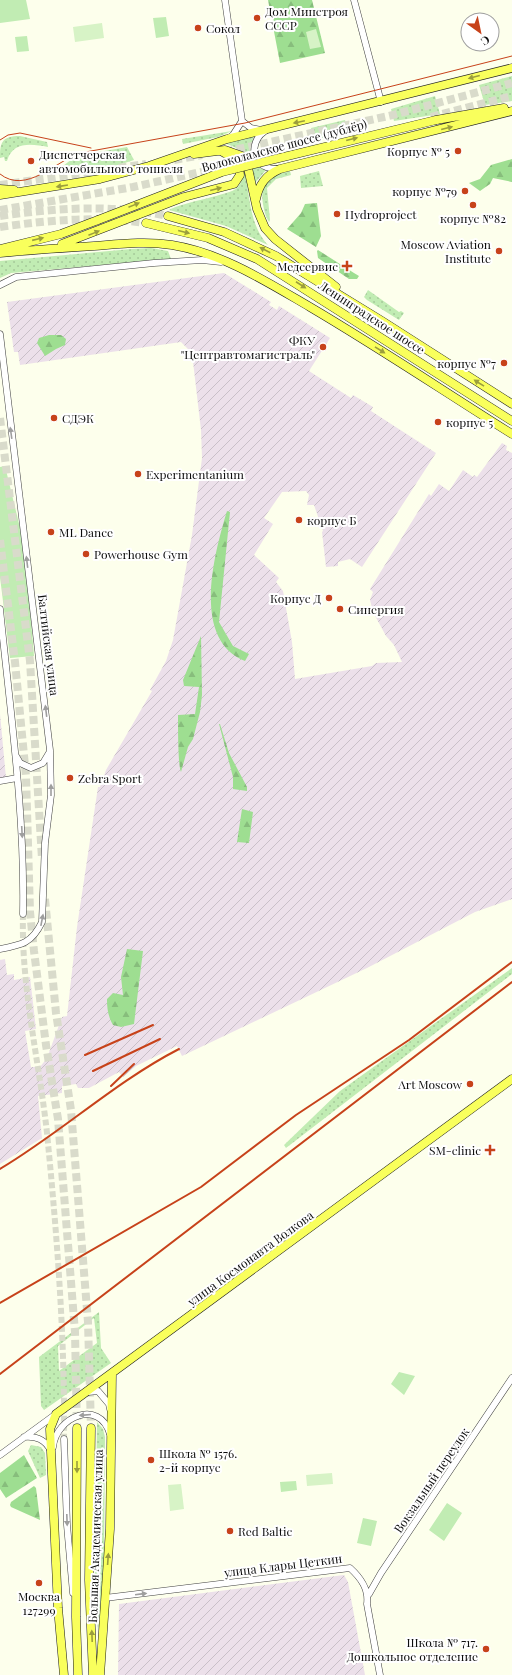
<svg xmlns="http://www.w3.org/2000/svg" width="512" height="1675" font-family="'Playfair Display',serif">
<defs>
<pattern id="industrial-furrows" width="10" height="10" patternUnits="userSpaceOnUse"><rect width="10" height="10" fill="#ece0ea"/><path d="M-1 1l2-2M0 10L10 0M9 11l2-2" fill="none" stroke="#c9bfc8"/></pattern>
<pattern id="grass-dots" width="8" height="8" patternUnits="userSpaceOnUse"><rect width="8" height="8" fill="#c1ecb3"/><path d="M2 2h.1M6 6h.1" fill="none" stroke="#a5c999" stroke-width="1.8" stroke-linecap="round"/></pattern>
<pattern id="forest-firs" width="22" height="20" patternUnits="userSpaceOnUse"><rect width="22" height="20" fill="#9ede91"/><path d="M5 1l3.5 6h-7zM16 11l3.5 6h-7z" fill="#87bd7c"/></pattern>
</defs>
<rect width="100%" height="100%" fill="#fdffec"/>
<path fill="url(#industrial-furrows)" d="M224,273L271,302L269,305L277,310L279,306L330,338L309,371L351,398L353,395L373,407L371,411L436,453L362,567L350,559L338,562V566L326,567L322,532L323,531L314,505H307L309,495L306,491L282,492L264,518L273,524L254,555L279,578L276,582L283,591L292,642L295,679L372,666L376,663L402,662L394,645L386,636L373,612L370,600L373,592L370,589L429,494L431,496L439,484L449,491L463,470L473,477L474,475L477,477L502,443L507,446L506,450L512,453V899L475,912L367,968L182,1056L177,1046L136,1066L123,1077L119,1072L89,1088H78L76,1084L62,1086V1093L38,1096L42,1138L0,1164V960L5,959L7,975L14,974V980L30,977L36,1029L25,1031L31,1067H40L47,1058L62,1017L67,1016L77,927L98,787H100L106,770L152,691L150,690L166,661L173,640L192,535L202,458L201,430L192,353L181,342L20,365L18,352H14L7,302Z
M0,714L6,778L0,779Z
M344,1575L348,1582L365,1675H118L119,1604Z"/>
<path fill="url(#grass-dots)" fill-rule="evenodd" d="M512,76V101L485,105L479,85Z
M435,96L440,114L394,121L391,109Z
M345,120L348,132L314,140L311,128Z
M232,131L218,137L183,144L182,139Z
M20,136L47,142L48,147C31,144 13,141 7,161H5L4,157L0,158C0,142 2,136 20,136Z
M254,136C249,150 250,166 266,170L255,183C249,160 248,150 223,143Z
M127,147L134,160L94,173L92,167L59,172V169L76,156Z
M290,171L291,175L276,179L267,188L270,220L269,222C265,216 264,210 263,204C259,183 272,175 290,171Z
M319,171L323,186L301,188L300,176Z
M245,173C250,198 250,226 268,245L226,226L169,210C183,202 230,195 237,188C241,184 242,179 242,174Z
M151,248L168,251L171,259L11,273L0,278V261L131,249Z
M368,290L399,312L401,311L404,313L399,320L367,300L364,297Z
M512,968V974L286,1148L284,1145L340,1091Z
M99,1312L101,1348L111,1363L44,1410L41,1406L39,1357ZM94,1318L97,1343L59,1371L58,1346Z
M97,1422L103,1429L105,1437L104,1564L98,1632L95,1580Z
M31,1445L41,1447L45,1453L46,1475L40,1478L28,1451Z"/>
<path fill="url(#forest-firs)" d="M268,0H312L325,53L280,63Z
M512,159V182L493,178L490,184L480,191L469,183L480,179L491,165Z
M317,203L321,236L316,247L287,229L301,213L305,204Z
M318,250L354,273L359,276L357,279H349L318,258L317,251Z
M49,335H61L66,339L65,345L56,349L45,356L37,343L39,338Z
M227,511L230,512L219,622L233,646L249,654L245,661C191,640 214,554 227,511Z
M201,636L202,695L200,712L193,739L188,747L181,772C178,767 178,724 178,715L195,714L199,687L184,686L183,680Z
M219,724H220L229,753L247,787V791L233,789V777Z
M242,809L253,812L249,843L237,842Z
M127,949L143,951L134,1024L121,1027L113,1025C108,1016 107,1009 107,999L113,993L123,995L121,977Z
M24,1455L37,1478L6,1498L0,1489V1473Z
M34,1486L36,1488L40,1520L11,1507L10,1505L11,1502Z"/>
<path fill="#c1ecb3" d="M0,0H26L30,19L0,23Z
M166,17L169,36L156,38L153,18Z
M27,36L29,51L17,52L15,37Z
M5,466L21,532L28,584L34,656L10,658L0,577V467Z
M399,1372L415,1376L404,1395L391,1384Z
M296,1481L297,1490L281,1492L280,1482Z
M447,1503L462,1513L444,1541L429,1530Z
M363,1518L377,1521L371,1546L357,1543Z"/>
<path fill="#d7f3c6" d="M102,23L104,38L75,42L73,27Z
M316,29L321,47L310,49L306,32Z
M332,1473L333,1484L307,1486L306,1475Z
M181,1484L184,1509L170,1511L168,1485Z"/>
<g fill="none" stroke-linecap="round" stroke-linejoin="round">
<path stroke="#d9dbcb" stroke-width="6" stroke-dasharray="6 3" stroke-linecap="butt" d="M23,914C21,988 39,1060 47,1133C57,1235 65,1337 64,1439"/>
<path stroke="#d9dbcb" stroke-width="8" stroke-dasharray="8 4" stroke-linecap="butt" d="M431,117L512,96
M225,152L393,115L512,83
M174,160L202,155
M0,185L146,164
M0,210L133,187L264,158
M0,216C57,208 111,204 168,216
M0,227C51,220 95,216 146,223
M0,418L30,661L42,859
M0,540L15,662L26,776L30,912L34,951L46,1045L58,1119L75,1332L77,1428
M45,899L56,1013L71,1110L88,1322L91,1428"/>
<g stroke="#404040" stroke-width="7">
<path id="minor" d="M225,0L242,121L251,128L261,130
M354,0L381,102
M265,131C253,139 249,158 264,166C269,169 275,169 280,169
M229,138L233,135L242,121
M0,285L16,277L154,263L202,260L221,262
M0,334L50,750L51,795L45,843L42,922C32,943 22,945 0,949
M0,609C10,710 25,812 23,914
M16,756L20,763L31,768L43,763L49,753
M0,781L17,778
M88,1392L98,1391L109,1404L110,1409
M24,1437C36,1436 45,1439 51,1451
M64,1439L67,1525L73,1593
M53,1447C56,1417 99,1398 110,1434
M0,1455L56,1414
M369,1594L381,1573L512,1378
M105,1598L350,1568C361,1578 369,1589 367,1604L380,1675"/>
</g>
<g stroke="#1e1e1e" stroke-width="9">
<path id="major" d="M436,120L504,108
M194,154L225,150L242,156L248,168L257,209L265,228L275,239L336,287
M0,189L14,190
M0,195L100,179L149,166L227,139L512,68
M256,199C259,184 266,175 280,169L512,111
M168,216L224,232L276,256L382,321L512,404
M146,223L208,238L257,259L512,421
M62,244L184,197L234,184L240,175C239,162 232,157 221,151
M1,249L61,234L98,220
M0,253C31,250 62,248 94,246C120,244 146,241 172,245C222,253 267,282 310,307C378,347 445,392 512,434
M77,1428L76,1617L78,1675
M91,1428L89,1580L93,1675
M64,1675L58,1608L50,1429L56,1414L512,1079
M100,1675L110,1529L112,1373"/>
</g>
<use href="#minor" stroke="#fff" stroke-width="6"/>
<use href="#major" stroke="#f9ff5c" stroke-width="8"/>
<path stroke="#c7421a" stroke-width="1" d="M0,140L8,135L20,133L91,148
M0,174C26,195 56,161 80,153L245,123L512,56"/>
<path stroke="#c7421a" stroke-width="2" d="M85,1055L153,1025
M93,1071L160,1039
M111,1086L134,1064
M0,1169C62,1132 115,1082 179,1049
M0,1303L201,1187L296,1115L409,1040L512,962
M0,1374L512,982"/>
<g stroke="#1e1e1e" stroke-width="9" stroke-linecap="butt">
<path id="major-bridge" d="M98,220L222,172L436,120"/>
</g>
<use href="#major-bridge" stroke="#f9ff5c" stroke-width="8"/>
</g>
<defs><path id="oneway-solid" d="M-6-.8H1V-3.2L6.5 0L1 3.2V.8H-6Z"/></defs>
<g fill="#9b9e3c">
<use href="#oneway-solid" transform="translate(474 77) rotate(165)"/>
<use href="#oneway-solid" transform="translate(299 122) rotate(168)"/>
<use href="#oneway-solid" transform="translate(447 128) rotate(-14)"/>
<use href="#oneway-solid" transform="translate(352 139) rotate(-14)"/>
<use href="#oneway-solid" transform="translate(62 186) rotate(171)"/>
<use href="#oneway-solid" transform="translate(216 189) rotate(-14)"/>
<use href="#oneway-solid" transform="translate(134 205) rotate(-22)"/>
<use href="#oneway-solid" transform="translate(184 232) rotate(14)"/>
<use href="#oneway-solid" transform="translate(94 233) rotate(-22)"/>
<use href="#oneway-solid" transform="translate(38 239) rotate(-13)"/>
<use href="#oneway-solid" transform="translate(265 250) rotate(-153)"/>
<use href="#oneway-solid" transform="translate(301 285) rotate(33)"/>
<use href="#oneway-solid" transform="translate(380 350) rotate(32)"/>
<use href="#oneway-solid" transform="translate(479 383) rotate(-148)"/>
<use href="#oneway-solid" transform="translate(77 1467) rotate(90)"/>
<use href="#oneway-solid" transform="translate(108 1559) rotate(-86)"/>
<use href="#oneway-solid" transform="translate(92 1636) rotate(-92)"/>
</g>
<g fill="#9e9e9e">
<use href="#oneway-solid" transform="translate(11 433) rotate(-98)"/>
<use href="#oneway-solid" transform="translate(27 562) rotate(-97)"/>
<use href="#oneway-solid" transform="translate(46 711) rotate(-97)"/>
<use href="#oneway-solid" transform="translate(51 790) rotate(-90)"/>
<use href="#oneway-solid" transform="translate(22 832) rotate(87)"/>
<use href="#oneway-solid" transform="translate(42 920) rotate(-79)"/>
<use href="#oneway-solid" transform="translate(85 1415) rotate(175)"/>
<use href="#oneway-solid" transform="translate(67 1520) rotate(88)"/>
<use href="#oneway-solid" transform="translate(141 1594) rotate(-7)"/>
</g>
<g fill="#c7421a" stroke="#fff" stroke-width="1.5">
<circle cx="257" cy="18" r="4"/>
<circle cx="198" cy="28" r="4"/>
<circle cx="458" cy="151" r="4"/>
<circle cx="31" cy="161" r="4"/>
<circle cx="465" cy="191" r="4"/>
<circle cx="473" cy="205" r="4"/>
<circle cx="337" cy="214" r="4"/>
<circle cx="499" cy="251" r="4"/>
<path d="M345 260h4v4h4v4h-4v4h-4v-4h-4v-4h4z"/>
<circle cx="323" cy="347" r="4"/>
<circle cx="504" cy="363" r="4"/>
<circle cx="54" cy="418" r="4"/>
<circle cx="438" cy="422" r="4"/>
<circle cx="138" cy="474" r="4"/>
<circle cx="299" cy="520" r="4"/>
<circle cx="51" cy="532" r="4"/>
<circle cx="86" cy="554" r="4"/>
<circle cx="329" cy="598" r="4"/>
<circle cx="340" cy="609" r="4"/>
<circle cx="70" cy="778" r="4"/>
<circle cx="470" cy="1084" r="4"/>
<path d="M488 1144h4v4h4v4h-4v4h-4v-4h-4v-4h4z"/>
<circle cx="151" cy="1460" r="4"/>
<circle cx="230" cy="1531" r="4"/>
<circle cx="39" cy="1583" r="4"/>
<circle cx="486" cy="1649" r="4"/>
</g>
<g text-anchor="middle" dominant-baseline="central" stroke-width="4" stroke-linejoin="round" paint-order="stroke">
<g font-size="12" fill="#0d0d0d" stroke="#fff" text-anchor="start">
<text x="265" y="11">Дом Минстроя<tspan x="265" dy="14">СССР</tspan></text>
<text x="206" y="28">Сокол</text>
<text x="450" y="151" text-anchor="end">Корпус № 5</text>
<text x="39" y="154">Диспетчерская<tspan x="39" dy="14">автомобильного тоннеля</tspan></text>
<text x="457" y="191" text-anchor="end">корпус №79</text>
<text x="345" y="214">Hydroproject</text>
<text x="473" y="218" text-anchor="middle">корпус №82</text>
<text x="491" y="244" text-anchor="end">Moscow Aviation<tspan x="491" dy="14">Institute</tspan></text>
<text x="338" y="266" text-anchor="end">Медсервис</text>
<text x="315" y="340" text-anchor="end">ФКУ<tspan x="315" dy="14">"Центравтомагистраль"</tspan></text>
<text x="496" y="363" text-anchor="end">корпус №7</text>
<text x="62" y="418">СДЭК</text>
<text x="446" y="422">корпус 5</text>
<text x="146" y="474">Experimentanium</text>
<text x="307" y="520">корпус Б</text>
<text x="59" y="532">ML Dance</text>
<text x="94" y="554">Powerhouse Gym</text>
<text x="321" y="598" text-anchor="end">Корпус Д</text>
<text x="348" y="609">Синергия</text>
<text x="78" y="778">Zebra Sport</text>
<text x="462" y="1084" text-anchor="end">Art Moscow</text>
<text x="481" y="1150" text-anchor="end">SM-clinic</text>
<text x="159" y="1453">Школа № 1576.<tspan x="159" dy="14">2-й корпус</tspan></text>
<text x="238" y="1531">Red Baltic</text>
<text x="39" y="1596" text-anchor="middle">Москва<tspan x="39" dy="14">127299</tspan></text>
<text x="478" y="1642" text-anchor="end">Школа № 717.<tspan x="478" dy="14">Дошкольное отделение</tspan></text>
</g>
<g font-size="12" fill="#0d0d0d" stroke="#fff">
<text transform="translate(284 145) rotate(-15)">Волоколамское шоссе (дублёр)</text>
<text transform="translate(372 317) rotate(33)">Ленинградское шоссе</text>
<text transform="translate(49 645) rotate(83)">Балтийская улица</text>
<text transform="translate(250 1258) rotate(-36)">улица Космонавта Волкова</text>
<text transform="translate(431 1480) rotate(-56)">Вокзальный переулок</text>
<text transform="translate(95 1536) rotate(-88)">Большая Академическая улица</text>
<text transform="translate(283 1565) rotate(-7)">улица Клары Цеткин</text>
</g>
</g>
<g transform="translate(480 32) rotate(147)"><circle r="19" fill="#ffffff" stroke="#9e9e9e"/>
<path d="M0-3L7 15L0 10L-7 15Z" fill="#c7421a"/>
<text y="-6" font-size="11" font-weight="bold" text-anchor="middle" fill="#0d0d0d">С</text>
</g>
</svg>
